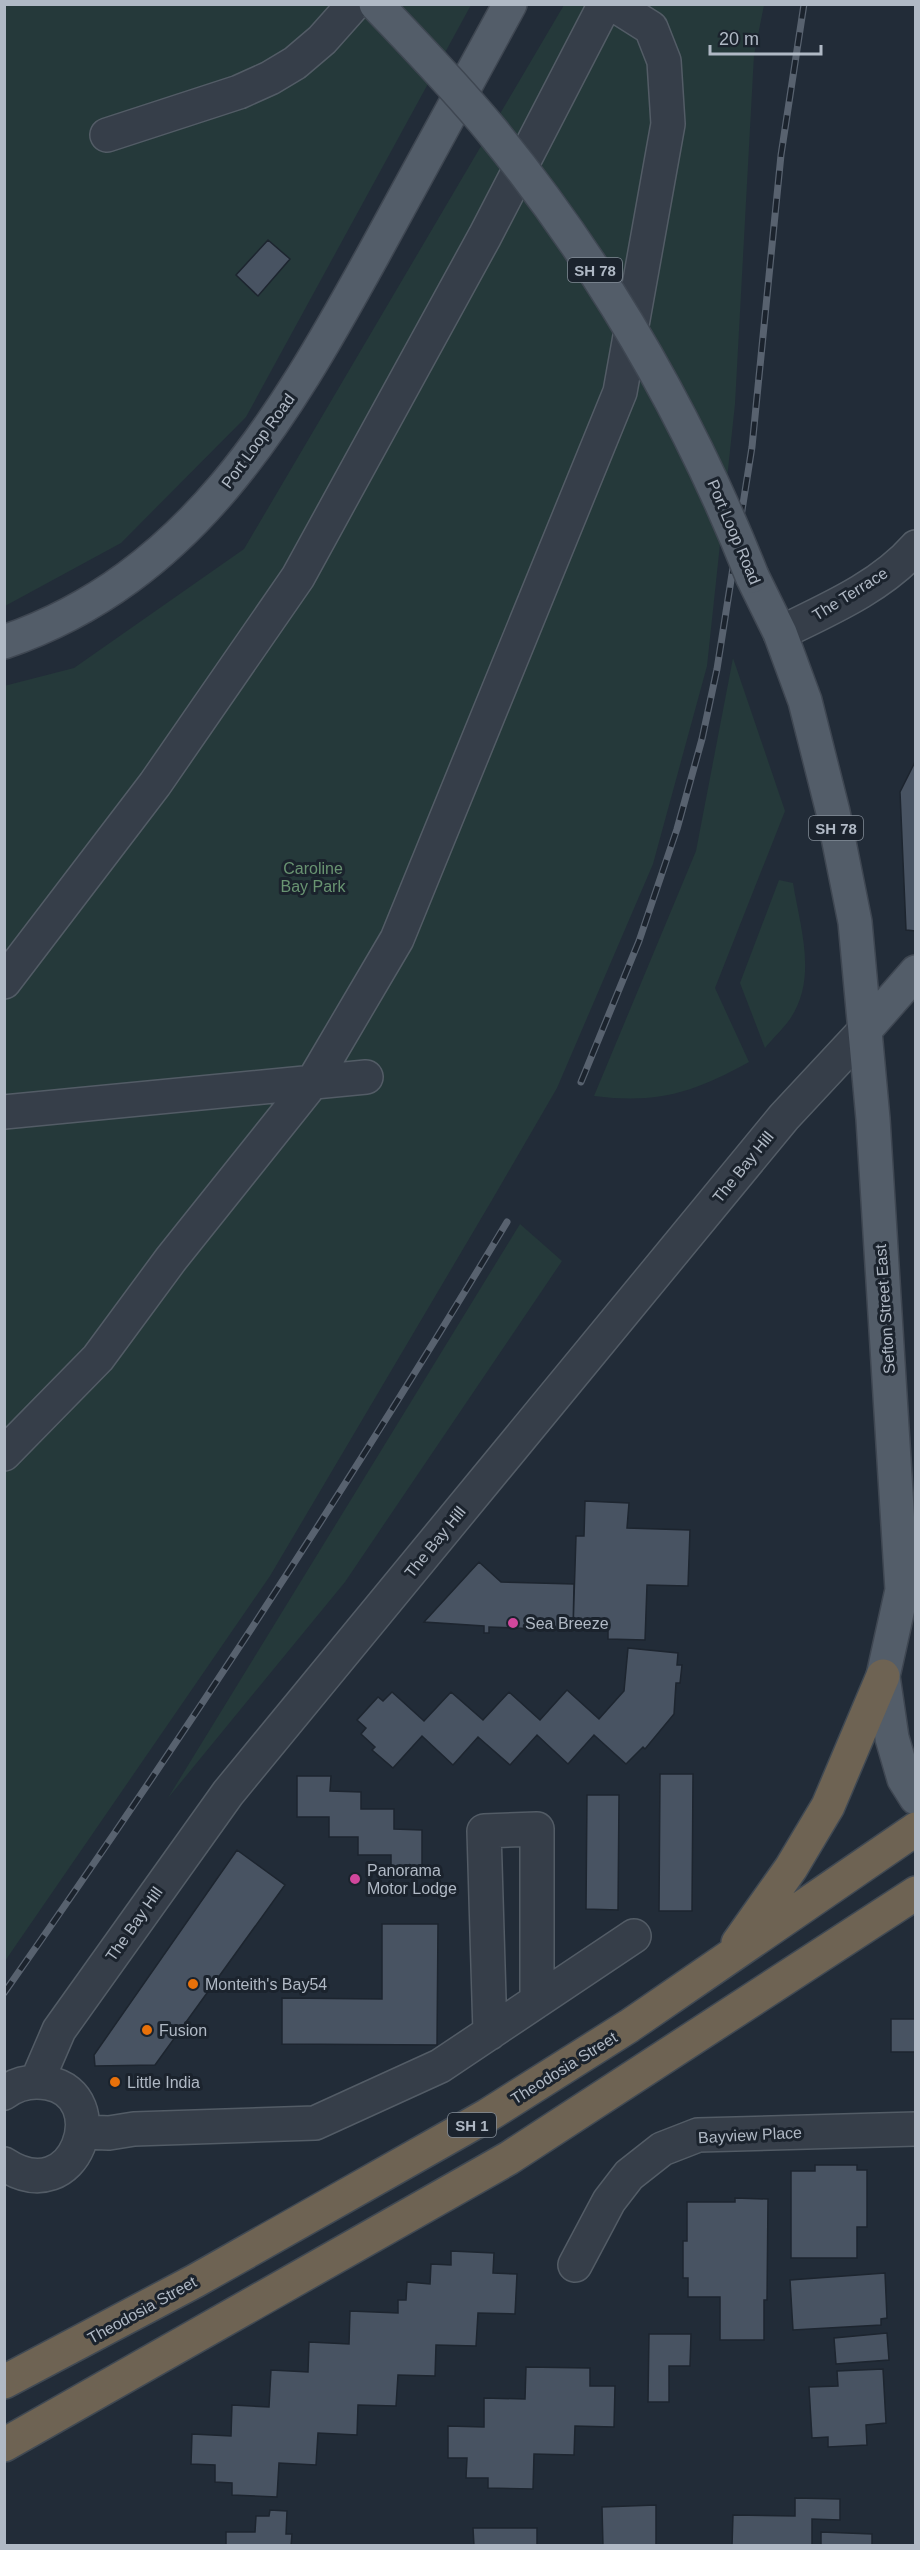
<svg xmlns="http://www.w3.org/2000/svg" width="920" height="2550" font-family="Helvetica,sans-serif">
<rect width="100%" height="100%" fill="#222c38"/>
<path fill="#25393a" d="M5,5H471L246,417L121,543L5,606Z
M564,5H764L754,55L735,404L707,666L653,864L557,1088L492,1200L270,1576L5,1961L4,686L74,668L244,549Z
M733,658L785,811L715,988L749,1062C693,1093 657,1104 594,1096L696,851Z
M779,880L793,883C800,927 818,978 790,1019C783,1029 773,1038 765,1048L740,983Z
M520,1224L562,1261L345,1582L168,1798Z"/>
<path fill="#485362" stroke="#1d252f" stroke-width="1.5" d="M268,240L290,259L258,296L236,275Z
M916,760V931L906,930L900,792Z
M585,1501L629,1503L627,1528L690,1530L688,1586L647,1585L645,1640L608,1639V1631L573,1630L576,1536H584Z
M479,1562L501,1582L574,1584L573,1630L489,1627V1633H484V1626L424,1622Z
M628,1648L678,1653L677,1665H682L680,1683H676L674,1714L645,1749L643,1747L626,1764L594,1735L568,1764L537,1735L510,1765L478,1737L453,1765L422,1736L393,1768L372,1750L375,1747L361,1734L366,1728L357,1720L378,1697L383,1701L392,1692L424,1721L451,1692L483,1720L509,1692L540,1720L567,1690L599,1719L624,1691Z
M660,1774H693L692,1911H659Z
M297,1776H331L330,1791L361,1792V1809H394V1829L422,1830V1875H391V1855H358V1837H329V1817H297Z
M587,1795H619L618,1910L586,1909Z
M237,1850L285,1885L155,2065L95,2066L94,2055Z
M382,1924H438L437,2045L282,2044V1998L382,1999Z
M891,2019H916V2052H891Z
M815,2165H857V2170H867V2227H857V2258H791V2171H815Z
M735,2198L768,2199L767,2300H764V2340H720V2297H688V2278H683V2241H687V2202H735Z
M451,2251L494,2253L493,2273L517,2274L515,2314L478,2313L476,2346L436,2345L435,2376L398,2375L396,2406L358,2405L357,2435L318,2433L316,2465L279,2463L277,2497L232,2495V2483L215,2482V2465L191,2464L192,2434L231,2436L232,2405L269,2407L271,2370L308,2372L309,2342L349,2344L350,2311L398,2313V2300H406L407,2282L430,2284L431,2264L451,2265Z
M885,2273L887,2318L881,2319V2325L793,2330L790,2280Z
M887,2333L889,2360L836,2364L834,2338Z
M649,2334H691L690,2366H669V2402H648Z
M526,2367L590,2368V2386H615L614,2427L575,2426L574,2455L534,2454L533,2489L488,2488V2478H466L467,2458H448V2426L484,2427V2398L525,2399Z
M883,2369L886,2423L866,2425L867,2445L828,2447V2437L812,2438L809,2387L838,2386L837,2371Z
M795,2498L840,2499V2520L812,2519V2546H732L733,2515L795,2516Z
M656,2505V2546H603L602,2507Z
M270,2510L287,2511L286,2534H292L291,2546H226V2532H255L256,2516H269Z
M473,2528H537V2546H474Z
M821,2532L872,2534V2546H821Z"/>
<g fill="none" stroke-linecap="round" stroke-linejoin="round">
<g stroke="#535c66" stroke-width="36">
<path id="minor" d="M107,135L239,92L270,78L295,63L322,40L354,4
M780,633C827,610 881,587 916,547
M4,982L155,784L298,577L485,236L605,4
M4,1112L366,1077
M4,1454L98,1358L171,1259L314,1080L397,939L620,392L668,124L664,61L651,28L613,4
M490,2033L484,1831L537,1829V2001
M37,2081L59,2030L228,1793L784,1117L867,1028
M4,2093C17,2083 31,2080 48,2083C114,2095 77,2212 4,2164
M83,2132L109,2133L134,2129L315,2123L440,2066L634,1936
M575,2265L609,2201L629,2175L662,2149L698,2135L916,2129"/>
</g>
<g stroke="#3f4752" stroke-width="36">
<path id="major" d="M752,576L780,633L805,701L833,812L855,922L873,1119L902,1590L883,1676L892,1738L904,1779L916,1798
M4,642C191,578 283,418 373,255C419,172 464,88 510,4
M867,1028L916,972"/>
</g>
<g stroke="#404953" stroke-width="36">
<path id="highway" d="M738,1943L791,1868L828,1806L883,1676
M4,2382L195,2281L488,2115L629,2026L916,1829
M4,2445L509,2158L916,1893"/>
</g>
<use href="#minor" stroke="#363e49" stroke-width="33"/>
<use href="#major" stroke="#535d69" stroke-width="33"/>
<use href="#highway" stroke="#6e6353" stroke-width="33"/>
<g stroke="#58626f" stroke-width="7">
<path id="rail" d="M581,1082L639,941L677,829L702,739L717,669L752,447L781,155L804,4
M4,1993C180,1742 349,1485 507,1222"/>
</g>
<use href="#rail" stroke="#1b232d" stroke-width="4.5" stroke-dasharray="14" stroke-linecap="butt"/>
<g stroke="#3f4752" stroke-width="36" stroke-linecap="butt">
<path id="major-bridge" d="M376,4C416,46 456,87 492,131C602,266 688,414 752,576"/>
</g>
<use href="#major-bridge" stroke="#535d69" stroke-width="33"/>
</g>
<g fill="#d1479c" stroke="#1b232d" stroke-width="2">
<circle cx="513" cy="1623" r="6"/>
<circle cx="355" cy="1879" r="6"/>
</g>
<g fill="#e8710a" stroke="#1b232d" stroke-width="2">
<circle cx="193" cy="1984" r="6"/>
<circle cx="147" cy="2030" r="6"/>
<circle cx="115" cy="2082" r="6"/>
</g>
<g text-anchor="middle" dominant-baseline="central" stroke-width="6" stroke-linejoin="round" paint-order="stroke">
<g fill="#1b232d" stroke="#838c97" stroke-width="1.5">
<rect x="568" y="258" width="54" height="24" rx="4.5"/>
<rect x="809" y="816" width="54" height="24" rx="4.5"/>
<rect x="448" y="2113" width="48" height="24" rx="4.5"/>
</g>
<g font-size="15" font-weight="bold" fill="#b0b9c5">
<text x="595" y="270">SH 78</text>
<text x="836" y="828">SH 78</text>
<text x="472" y="2125">SH 1</text>
</g>
<g font-size="16" fill="#b0b9c5" stroke="#1b232d">
<text transform="translate(258 441) rotate(-54)">Port Loop Road</text>
<text transform="translate(734 532) rotate(67)">Port Loop Road</text>
<text transform="translate(850 594) rotate(-32)">The Terrace</text>
<text transform="translate(743 1167) rotate(-51)">The Bay Hill</text>
<text transform="translate(885 1309) rotate(-94)">Sefton Street East</text>
<text transform="translate(435 1542) rotate(-51)">The Bay Hill</text>
<text transform="translate(134 1924) rotate(-55)">The Bay Hill</text>
<text transform="translate(564 2068) rotate(-32)">Theodosia Street</text>
<text transform="translate(750 2135) rotate(-3)">Bayview Place</text>
<text transform="translate(142 2310) rotate(-29)">Theodosia Street</text>
</g>
<g font-size="16" fill="#699472" stroke="#1b232d">
<text x="313" y="868">Caroline<tspan x="313" dy="18">Bay Park</tspan></text>
</g>
<g font-size="16" fill="#b0b9c5" stroke="#1b232d" text-anchor="start">
<text x="525" y="1623">Sea Breeze</text>
<text x="367" y="1870">Panorama<tspan x="367" dy="18">Motor Lodge</tspan></text>
<text x="205" y="1984">Monteith's Bay54</text>
<text x="159" y="2030">Fusion</text>
<text x="127" y="2082">Little India</text>
</g>
</g>
<rect width="920" height="2550" fill="none" stroke="#b0b9c5" stroke-width="12"/>
<path d="M710 45v9h111v-9" fill="none" stroke="#b0b9c5" stroke-width="3"/>
<text x="719" y="45" font-size="18" fill="#b0b9c5" stroke="#1b232d" stroke-width="4.5" paint-order="stroke">20 m</text>
</svg>
